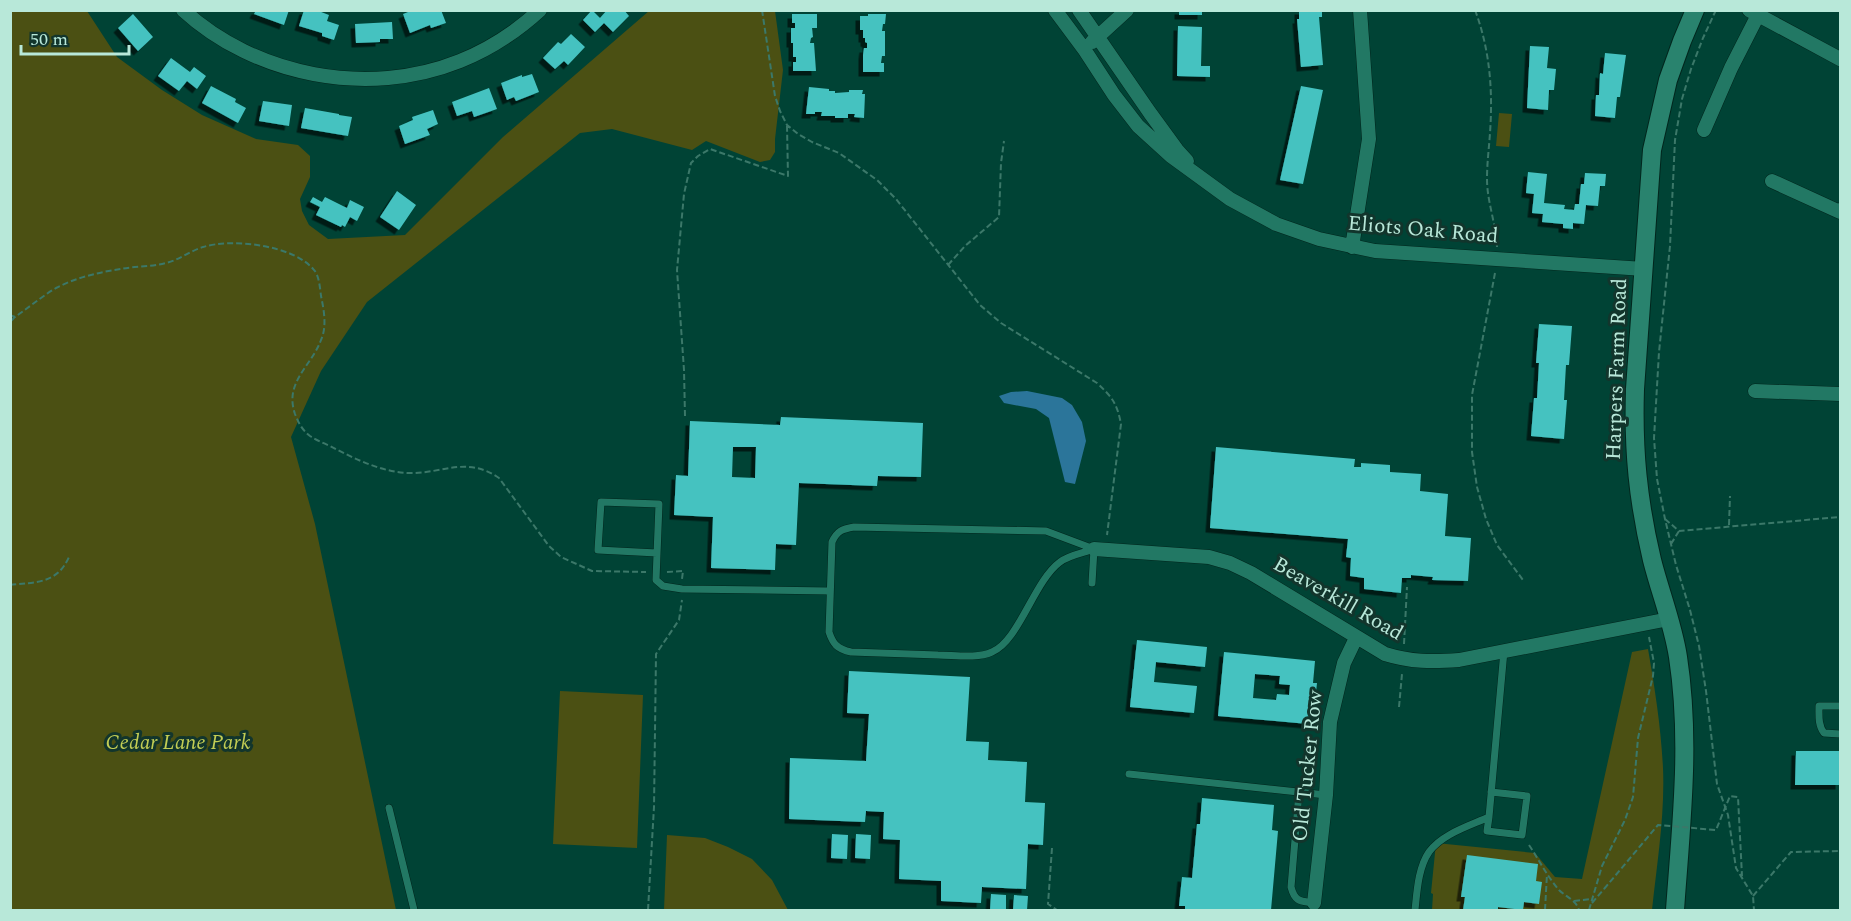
<svg xmlns="http://www.w3.org/2000/svg" width="1851" height="921" font-family="Spectral,serif">
<defs>
<filter id="shadow"><feDropShadow dx="-4.5" dy="4.5" stdDeviation="0" flood-color="#0009"/></filter>
</defs>
<rect width="100%" height="100%" fill="#004335"/>
<path fill="#4b5013" d="M11,10L87,11L117,57L162,90L202,115L256,139L298,145L310,156V177L300,199L302,211L309,225L328,239L405,235L503,137L649,11H775L783,70L775,139V152L770,160L760,162L706,141L692,150L612,129L580,133L367,302L321,371L291,437L315,524L396,910H11Z
M1499,113L1512,114L1509,147L1496,146Z
M1648,649C1655,689 1661,728 1663,768C1665,815 1657,863 1652,910H1432L1433,894L1431,893L1436,843L1535,853L1555,877L1582,879L1632,652Z
M560,691L643,695L637,848L553,844Z
M667,835L705,838L728,847L752,859L772,880L788,910H664Z"/>
<path fill="#2b759a" d="M1027,391L1062,398L1072,405L1082,422L1086,441L1075,484L1065,482L1049,418L1036,409L1004,403L999,396L1011,392Z"/>
<path fill="#45c2c0" fill-rule="evenodd" filter="url(#shadow)" d="M256,10H289L284,25L254,14Z
M304,10H316L329,15L327,21L339,25L334,40L322,36V33L299,26Z
M413,10H429L430,12L441,10L446,23L431,28L430,25L410,33L403,14Z
M592,10L600,18L607,10H624L629,16L613,32L604,23L595,32L583,20Z
M1179,10H1202V15H1179Z
M1299,10H1322V17H1319L1323,65L1301,67L1297,19H1299Z
M133,14L153,37L138,51L118,28Z
M792,14H817V28H812L813,37L811,38L810,43H814L816,71H793V62H796V57H793V43H791V28H795V23H792Z
M868,14H886L885,24H883L882,31H885V56H882L881,63H884V72H863V55L864,48H867V43L865,42V38H863V30H860V16H868Z
M392,22L393,39H380V42L356,43L355,24Z
M1178,26L1202,27L1201,66H1210V77L1177,76Z
M571,34L585,47L568,65L564,61L555,69L543,58L558,42L561,44Z
M1530,46L1549,47L1547,68L1556,69L1554,90H1549L1548,110L1527,108Z
M1605,53L1626,55L1620,97H1617L1615,118L1595,116L1596,95H1599L1600,73L1603,74Z
M171,58L190,72L194,67L206,76L197,89L187,81L179,91L158,76Z
M532,74L539,92L516,101L514,97L507,100L501,83L522,75V77Z
M211,86L236,99L235,102L246,108L238,123L202,103Z
M1301,86L1323,90L1303,184L1280,180Z
M809,87L829,89V91H835V93L849,92V90H863L862,94H865L864,118L854,117L855,114H848V118H835V116H821L822,112H815V114H806Z
M489,88L497,109L474,117L472,111L457,116L452,102Z
M263,101L292,105L289,126L259,121Z
M305,108L339,114V115L352,117L348,136L301,128Z
M433,110L438,124L427,129L430,135L405,144L399,126L413,120L412,117Z
M1528,172L1547,174L1544,203L1565,205L1564,209L1574,210L1575,204H1579L1581,184H1584L1585,173L1606,174L1605,186H1600L1598,206L1586,205L1584,224L1573,223V229L1563,228V224L1542,222L1543,214L1532,213L1534,194L1526,193Z
M397,191L416,205L399,230L380,217Z
M313,197L322,202L325,197L347,208L350,200L364,207L357,221L350,217L345,227L342,225L341,227L316,215L320,207L310,202Z
M1539,324L1572,326L1569,365H1566L1564,400H1567L1564,439L1531,436L1534,398H1537L1539,363H1536Z
M781,417L923,423L921,477L878,476L877,486L799,483L796,545L776,544L775,570L711,568L713,517L674,515L676,475L688,476L690,421L780,425ZM733,447H756L755,478L732,477Z
M1216,447L1355,459L1354,467H1361V463L1390,465V472L1421,474L1420,491L1448,494L1445,536L1471,538L1468,581L1432,580L1433,577L1411,575V578H1402L1401,593L1364,589V578L1350,576L1351,558L1346,557L1348,539L1210,528Z
M1137,640L1207,647L1205,667L1156,662L1154,682L1197,686L1194,713L1130,707Z
M1224,652L1315,661L1313,683H1317L1315,702H1310L1308,724L1218,716ZM1255,674L1280,676L1279,684L1290,685L1289,695L1277,694L1276,700L1253,698Z
M849,671L970,677L966,741L989,742L988,760L1027,762L1025,802L1045,803L1043,845L1028,844L1026,889L982,887L981,903L941,901V881L899,879L900,840L883,839L884,812L866,811L865,822L789,819L790,758L866,761L869,714L847,713Z
M1796,751H1840V785H1795Z
M1202,798L1274,805L1272,830L1278,831L1271,910H1185V906H1179L1182,877L1192,878L1197,824H1200Z
M832,834L848,835L847,859L831,858Z
M856,834L871,835L870,859L855,858Z
M1467,855L1538,864L1536,881L1542,882L1539,904L1524,902L1523,910L1498,907V910H1463L1465,897H1461Z
M991,894L1006,895V910H990Z
M1014,895L1028,896L1027,910H1013Z"/>
<g fill="none" stroke-linecap="round" stroke-linejoin="round">
<g stroke="#02261d" stroke-width="8">
<path id="service" d="M854,527L1046,531L1094,549C1083,553 1069,555 1060,562C1034,581 1019,641 992,652C977,659 954,655 938,655C909,654 880,653 851,652C837,649 833,644 829,632L832,542C837,531 842,529 854,527Z
M657,553L598,550L601,502L659,504L656,580L663,586L682,589L830,591
M1092,583L1094,549
M1840,706H1819C1819,716 1818,725 1824,733L1840,734
M1129,774L1326,795
M1299,792L1291,887C1295,902 1300,901 1314,903L1313,910
M389,808L414,910
M1489,817L1487,831L1522,835L1527,796L1491,792
M1415,910C1417,892 1418,868 1429,852C1442,834 1469,826 1489,817L1504,651"/>
</g>
<g stroke="#02261d" stroke-width="15">
<path id="minor" d="M183,10C255,76 368,98 460,61C490,49 516,32 540,10
M1055,10L1084,49L1114,95L1138,126L1171,156L1230,199L1276,224L1319,239L1375,251L1644,269
M1079,10L1150,113L1177,150L1187,161
M1749,10L1840,59
M1092,42L1127,10
M1704,130L1731,68L1758,15
M1772,181L1840,212V210
M1352,247L1369,139L1360,10
M1755,391L1840,394
M1094,549L1209,557L1230,563L1251,573L1385,654C1411,662 1432,662 1459,660L1669,619
M1314,903L1326,795L1330,722L1344,663L1356,638"/>
</g>
<g stroke="#02261d" stroke-width="20">
<path id="secondary" d="M1675,910C1681,825 1691,742 1678,657C1673,624 1660,592 1652,560C1638,501 1633,450 1635,389L1652,150L1668,80L1682,41L1695,10"/>
</g>
<path stroke="#3b7869" stroke-width="2" stroke-dasharray="6 3" stroke-linecap="butt" d="M762,10L775,96L780,111L787,125L798,134L812,142L839,153L877,180L896,199L980,305L1001,323L1097,383C1112,397 1117,403 1121,424L1107,535
M1475,10C1490,50 1493,91 1490,133C1489,148 1487,163 1487,179C1487,202 1496,223 1497,247
M1716,10L1703,38L1691,69L1682,99L1675,140L1670,246L1659,352L1654,438L1657,479L1665,519L1676,565L1690,610L1699,646L1706,691L1717,784L1728,815L1736,868L1753,896L1754,910
M948,265L965,246L999,217L1001,163L1004,141
M1495,273L1472,395V452L1477,487L1486,519L1497,545L1523,580
M10,315L15,317C28,308 41,297 56,288C75,278 99,272 121,269C135,266 151,267 166,263C179,260 190,251 203,247C232,238 294,245 314,270C319,275 320,288 321,296C324,310 327,327 321,340C311,367 284,382 295,414C298,422 302,430 310,436C316,440 323,443 330,446C355,459 383,473 411,473C445,473 467,456 499,478L549,546L561,557L592,571L646,572
M10,322L15,317
M685,416L684,370L677,270L684,194L691,163L698,156L710,149L788,176L787,126
M1665,519L1679,531L1840,517
M1729,525L1730,496
M1671,544L1679,531
M667,572L683,571L682,579
M10,585C36,582 57,584 69,557
M1404,644L1407,587
M1399,707L1402,674
M1529,845C1539,860 1547,876 1559,890C1566,897 1576,900 1579,910
M1052,848L1048,904L1057,910
M1753,896L1791,852L1840,851
M1574,901L1592,899
M1592,903L1604,889
M648,910L654,807L656,654L679,620L682,600
M1545,910L1547,874
M1589,910L1602,866L1625,820L1633,797L1638,738L1653,676L1654,663L1649,637"/>
<use href="#service" stroke="#227864" stroke-width="7"/>
<use href="#minor" stroke="#227864" stroke-width="14"/>
<use href="#secondary" stroke="#29836e" stroke-width="18"/>
<path stroke="#3b7869" stroke-width="2" stroke-dasharray="6 3" stroke-linecap="butt" d="M1604,889L1658,825L1716,830L1730,796L1738,797L1742,876"/>
</g>
<g text-anchor="middle" dominant-baseline="central" stroke-width="6" stroke-linejoin="round" paint-order="stroke">
<g font-size="21" fill="#b8e8d9" stroke="#12352c">
<text transform="translate(1423 230) rotate(5)">Eliots Oak Road</text>
<text transform="translate(1617 369) rotate(-88)">Harpers Farm Road</text>
<text transform="translate(1338 599) rotate(30)">Beaverkill Road</text>
<text transform="translate(1308 766) rotate(-84)">Old Tucker Row</text>
</g>
<g font-size="21" font-style="italic" fill="#c2cd54" stroke="#12352c">
<text x="178" y="743">Cedar Lane Park</text>
</g>
</g>
<rect width="1851" height="921" fill="none" stroke="#b8e8d9" stroke-width="24"/>
<path d="M21 45v9h108v-9" fill="none" stroke="#b8e8d9" stroke-width="3"/>
<text x="30" y="45" font-size="18" fill="#b8e8d9" stroke="#12352c" stroke-width="4.5" paint-order="stroke">50 m</text>
</svg>
